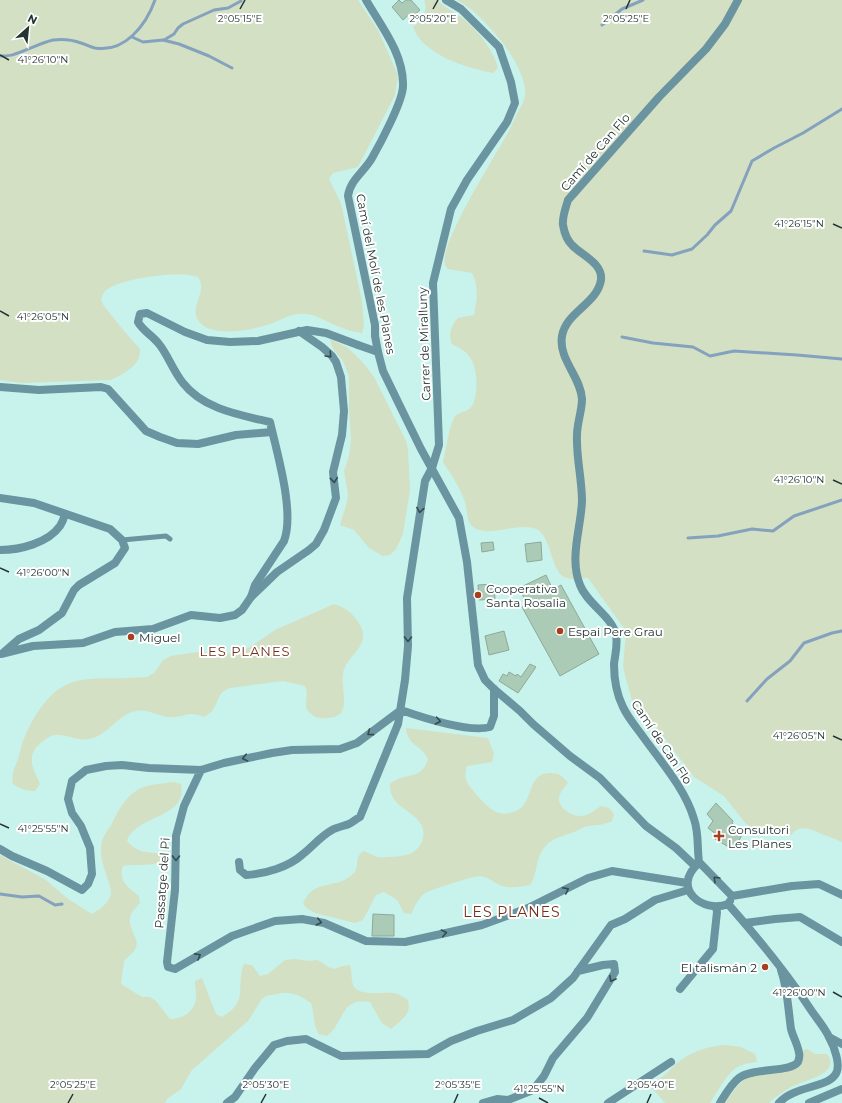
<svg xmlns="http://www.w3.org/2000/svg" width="842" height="1103" font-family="Montserrat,sans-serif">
<rect width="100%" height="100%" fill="#c8f2ec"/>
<path fill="#d3e0c4" d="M0,0H358L378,30L398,75L395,95L358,167L333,173L329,179L340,201L342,208L362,301L364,325L362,333C352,332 342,328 333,324C322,319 311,312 298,314C288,315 279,321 270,324C252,330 210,339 198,320C191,309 202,297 201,285C201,282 199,279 198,277C180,270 119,278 105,291C103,293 102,297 101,300L104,306L124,331L140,349C141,365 125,373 111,380L22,383L0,380Z
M424,0H437C445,8 456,13 465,20C478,31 494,51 498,68L493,73C467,68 423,55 413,27C421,20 429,12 424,0Z
M457,0H842V842C836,839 830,837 824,835C812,830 801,823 791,835H787L774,829L756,830L746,824L724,796L694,777L666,740L632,701L623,667L626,631L588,578C581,578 573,580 567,578C551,575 552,538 538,530C520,520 486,540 472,526C467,521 467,512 466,506C462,490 452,476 443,462C446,449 448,433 453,420C456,411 468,413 472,406C479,393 478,367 469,356C465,350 457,347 452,344C448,333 451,326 458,318L474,315C477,301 479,287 472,273L448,269C447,268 445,266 445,264C439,244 497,153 509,131C511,127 513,122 515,118C518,111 524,103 525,96C528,79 508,48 497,36C485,22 474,9 457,0Z
M330,340C350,345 362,361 374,377L406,441L408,449L410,490L403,534L396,549L390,555L383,556L369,548L354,530L340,525L347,502L348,494L344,471L349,456L351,439L349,408V376L343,361L333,349Z
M334,604C344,607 350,611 356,619C376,645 348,652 343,673C340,689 354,717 328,718C323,719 315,718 311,714C301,707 310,696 305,686L283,681L230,688C216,693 220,701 212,711C210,713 207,715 204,717C189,711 188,716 175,717C161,719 150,708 136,711C119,714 109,733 93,738C78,743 67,733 54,735C50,736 46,739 43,741C25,755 32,766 40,784L35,791C26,791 20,789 13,784C10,772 18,763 20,752C25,729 45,693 68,684C85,676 110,679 128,678C135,678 140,677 147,677L154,673L163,660L171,656L197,652L222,654L238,653L252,646L275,630Z
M406,728L488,738L494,754L492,762L467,766C463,779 467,783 475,793C485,804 496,819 513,812C517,811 522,808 525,803C532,791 532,773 550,773C559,773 563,776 568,783C565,787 560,792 559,797C557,807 571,816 581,816C588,816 595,810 601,806L609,808L614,814L612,821C604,825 597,825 588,826C583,827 579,830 574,832C564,836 551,838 544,848C535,859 538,874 530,885C521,887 509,889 500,885C493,882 488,877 480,876C477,875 429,890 425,893C418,898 415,907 411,914L404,913L397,900L384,892L376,895L363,920L355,923L315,913L308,909L303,904C313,877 337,891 354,873C358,869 356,864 358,858C358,856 361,853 363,851C367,852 372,855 377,857C380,858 385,857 389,857C403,856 416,856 422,841C424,836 424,831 422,826C413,808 389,808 390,784C405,771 421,782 428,759C420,743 408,747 406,728Z
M174,782L181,784C188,819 136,814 127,841C136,852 147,853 161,853L164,860C150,868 138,863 123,866C118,882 128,887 139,896L140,903C123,920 131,924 137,943L135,950L124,961L121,984L142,997H150L156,1001L170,1019C183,1019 196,1011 196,997C196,991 195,986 195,981L202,978L216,1014L222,1017C250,1001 235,986 244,964L252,965L260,976L268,974L285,960L294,959L309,961L317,960L323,963L328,967L335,969L342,966L350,965C352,972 351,982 354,987C361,996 383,992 394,993C399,994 403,997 408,1000C412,1015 401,1020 391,1029L382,1023L370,1002C340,997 345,1022 327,1036L319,1034C312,1023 315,1015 311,1003L298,995L289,993H282L266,996L261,1000L249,1020L192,1070L181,1089L167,1099L165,1103H0V855L46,880L68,899L92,914C99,910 111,902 111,892C111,888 109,883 108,880C105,870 100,858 101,847C101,839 107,831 111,825C115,818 118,810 123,804C137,784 151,785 174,782Z
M725,1045L741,1047L755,1054L757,1062C752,1063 747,1063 742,1065C728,1069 718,1092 710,1103H665L651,1087C654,1081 657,1080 662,1077C669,1072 674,1065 681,1060C693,1051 710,1046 725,1045Z
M805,1049L809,1050L815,1054H827C841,1073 808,1079 798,1084C790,1087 783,1092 776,1097C774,1098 771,1101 769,1103C765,1103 732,1103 725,1103C746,1072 750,1075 785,1072Z"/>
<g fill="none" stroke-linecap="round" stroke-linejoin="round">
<path stroke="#84a1bd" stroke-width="3" d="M602,25L622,9L643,0
M132,37L143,42L163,40L179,44L209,56L232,68
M164,40L174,34L178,28L183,24L214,10L228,8L241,1
M0,56C5,56 11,56 15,54C28,50 40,43 53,40C61,39 73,40 81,43C85,44 90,47 95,48C125,53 146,25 155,0
M644,251L672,255L692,249L707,235L715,225L731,211L752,161L774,148L803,133L842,109
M622,337L653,343L693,347L710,356L734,351L797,355L842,359
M688,538L718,536L752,529L773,531L794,516L842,500
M747,701L767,679L790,661L804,643L832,633L842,631
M0,894L22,897L39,896L55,905L62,904"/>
</g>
<path fill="#accbb7" stroke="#8caa97" d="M399,0L402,3L406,0H411L420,10L413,16L411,13L403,20L392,7Z
M493,542L494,550L482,552L481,543Z
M541,542L542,560L527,562L525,544Z
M546,575L553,590L561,585L599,654L560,676L522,607L527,604L519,588Z
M494,584L495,599L479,600L478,585Z
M504,631L509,650L489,655L485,636Z
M530,664L536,667L518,693L499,681L503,674L507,676L509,672L516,676L517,674L521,677Z
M716,803L733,821L732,823L743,833L734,850L715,839L717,835L708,828L713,821L707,814Z
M373,914L394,915V936H372Z"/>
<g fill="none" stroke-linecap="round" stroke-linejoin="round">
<path stroke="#6994a0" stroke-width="5" d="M122,540L166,536L170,539"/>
<path stroke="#6994a0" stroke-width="8" d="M358,345L378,352L375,336V325L348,196C350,180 364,172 372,158C380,144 403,101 403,86C404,54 381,26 366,0
M0,387L39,390L101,387L108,389L146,431L160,437L177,443L198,444L236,435L272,432
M0,550C20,550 48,543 60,526C62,523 64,518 65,514
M251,597L277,572L309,550L316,544L324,530L336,498L333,472L342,435L344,411L341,377L336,362L332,356L322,347L299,331
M401,710C421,717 469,733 490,727L494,716V689
M201,770L184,806L176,836L175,890L167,962L168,967L175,969L232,936L275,921L302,919L324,923L366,941L405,942L482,925L528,908L588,878L612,871L687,883
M0,849L12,856L47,871L82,890L88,884L92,874L90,848L81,826L72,813L68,799L72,781L86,770L106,766L122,765L149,768L201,770L224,763L272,753L292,750L340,749L357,743L401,710
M239,862L240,870L246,875C265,874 289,867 303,854C313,846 321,836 332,830C337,827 344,826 349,824C353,822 356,819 360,817L398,724L405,680L408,646L407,598L425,481L432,468L439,445L433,283L451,209L467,180L507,122L515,103L511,82L499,47L461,9L446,0
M745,923L775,919L800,917L842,942
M680,989L713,949L717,912L716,907
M829,1037L842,1044
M227,1103L235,1097L255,1068L274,1045L287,1041L306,1039L341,1056L428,1054L451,1041L477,1031L513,1020L551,998L573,978L611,925L625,919L655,900L688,890
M483,1103L497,1099L508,1100
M505,1103L508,1100L533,1090L544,1076L553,1058L587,1018L615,972L614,964L603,965L578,971
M608,1103L671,1062
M720,1103C725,1095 731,1084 739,1078C754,1067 790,1073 798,1062C799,1059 800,1055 799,1053C798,1045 793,1037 791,1029C788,1009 788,990 781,970
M809,1103L842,1089"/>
<path stroke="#6994a0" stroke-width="8" d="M378,352L383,371L398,402L421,449L459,518L467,562L478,665L485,680L494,689L520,711L533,724L570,756L600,778L646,826L676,848L695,866
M0,498L34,503L110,529L122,540L125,548L115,563L79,585L74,590L62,613L39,630L19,639L4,652
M1,654L33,646L83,643L115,632L153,629L191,615L220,618L235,615L242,610L251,597L255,585L284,541C295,512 277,453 270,422C240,415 203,409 183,383C173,371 168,355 159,344C152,335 143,331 138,322L140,314L147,313L185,332L207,340L230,342L258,341L307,330L326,333L358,345
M699,862C697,848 699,833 694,819C685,789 662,763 644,738C637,728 628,718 623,707C617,695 614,678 614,664C615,655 618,645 616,635C612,616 587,604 580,585C569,558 581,528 582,501C582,479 576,457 577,435C577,423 582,411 582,399C581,377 558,359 562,336C566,312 597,304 601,280C603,263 581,255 572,245C567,240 564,231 563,225C562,217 566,207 568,200L659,97L706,49L725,24L738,0
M699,862L732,896
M699,863C670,888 703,914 728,904L730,901
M732,896L792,886L819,884L842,895
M728,904C758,938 786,972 811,1010C817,1019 825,1028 829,1037C834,1046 842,1067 835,1075C826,1088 794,1086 779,1103"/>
</g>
<defs><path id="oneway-chevron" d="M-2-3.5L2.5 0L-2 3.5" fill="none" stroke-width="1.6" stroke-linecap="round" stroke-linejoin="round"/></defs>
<g stroke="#354c4e">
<use href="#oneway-chevron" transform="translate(329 355) rotate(47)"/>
<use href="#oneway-chevron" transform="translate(334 480) rotate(84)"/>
<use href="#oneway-chevron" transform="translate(420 510) rotate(99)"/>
<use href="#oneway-chevron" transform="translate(408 639) rotate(91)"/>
<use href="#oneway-chevron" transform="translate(438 721) rotate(11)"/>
<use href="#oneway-chevron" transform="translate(370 733) rotate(143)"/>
<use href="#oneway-chevron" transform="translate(245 758) rotate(168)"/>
<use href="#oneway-chevron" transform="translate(176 858) rotate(91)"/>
<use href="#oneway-chevron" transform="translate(716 879) rotate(-135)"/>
<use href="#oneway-chevron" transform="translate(566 890) rotate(-27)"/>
<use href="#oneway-chevron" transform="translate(319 922) rotate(13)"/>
<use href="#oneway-chevron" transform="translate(444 933) rotate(-12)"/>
<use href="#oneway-chevron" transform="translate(198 956) rotate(-29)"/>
<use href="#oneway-chevron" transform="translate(612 979) rotate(119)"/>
</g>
<path fill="none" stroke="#243432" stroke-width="1.5" d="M240,9L245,0M433,9L438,0M626,9L630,0M0,55L9,60M833,224L842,228M0,311L9,316M833,480L842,484M0,568L9,572M833,736L842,740M0,824L9,828M833,992L842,997M539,1098L548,1103M68,1103L73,1094M261,1103L266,1094M454,1103L458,1094M647,1103L651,1094"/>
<g fill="#a63f1d" stroke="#fff" stroke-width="1.5">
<circle cx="478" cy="595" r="4"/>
<circle cx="560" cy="631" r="4"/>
<circle cx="131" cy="637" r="4"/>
<path d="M717 830h4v4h4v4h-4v4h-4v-4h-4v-4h4z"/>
<circle cx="765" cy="967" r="4"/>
</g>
<g text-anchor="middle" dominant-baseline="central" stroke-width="4" stroke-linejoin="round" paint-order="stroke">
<g font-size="12" fill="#243432" stroke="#fff">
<text transform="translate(595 152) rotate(-49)">Camí de Can Flo</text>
<text transform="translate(376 274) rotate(79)">Camí del Molí de les Planes</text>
<text transform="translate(424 344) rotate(-92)">Carrer de Miralluny</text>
<text transform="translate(662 742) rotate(56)">Camí de Can Flo</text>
<text transform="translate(162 883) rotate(-86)">Passatge del Pi</text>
</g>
<g font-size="12" fill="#243432" stroke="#fff" text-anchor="start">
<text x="486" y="588">Cooperativa<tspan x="486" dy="14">Santa Rosalia</tspan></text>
<text x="568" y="631">Espai Pere Grau</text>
<text x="139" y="637">Miguel</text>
<text x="728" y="829">Consultori<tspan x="728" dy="14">Les Planes</tspan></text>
<text x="757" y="967" text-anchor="end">El talismán 2</text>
</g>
<g font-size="13" letter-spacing="1" fill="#73311c" stroke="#fff">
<text x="245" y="651">LES PLANES</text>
</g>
<g font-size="14" letter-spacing="1" fill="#73311c" stroke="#fff">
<text x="512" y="912">LES PLANES</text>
</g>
</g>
<g font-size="10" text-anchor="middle" fill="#243432" stroke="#fff" stroke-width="4" stroke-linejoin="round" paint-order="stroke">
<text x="240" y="22">2°05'15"E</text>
<text x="433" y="22">2°05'20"E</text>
<text x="626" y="22">2°05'25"E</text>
<text x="43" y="63">41°26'10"N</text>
<text x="799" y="227">41°26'15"N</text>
<text x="43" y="320">41°26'05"N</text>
<text x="799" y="483">41°26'10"N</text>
<text x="43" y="576">41°26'00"N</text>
<text x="799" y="739">41°26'05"N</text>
<text x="43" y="832">41°25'55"N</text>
<text x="799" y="996">41°26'00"N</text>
<text x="73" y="1088">2°05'25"E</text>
<text x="266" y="1088">2°05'30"E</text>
<text x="458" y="1088">2°05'35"E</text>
<text x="651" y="1088">2°05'40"E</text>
<text x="539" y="1092">41°25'55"N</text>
</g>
<g transform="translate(28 28) rotate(27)" stroke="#ffffff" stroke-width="3" paint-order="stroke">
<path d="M0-3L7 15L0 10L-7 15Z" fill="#243432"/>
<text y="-6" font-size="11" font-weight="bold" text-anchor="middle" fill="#243432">N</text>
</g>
</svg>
